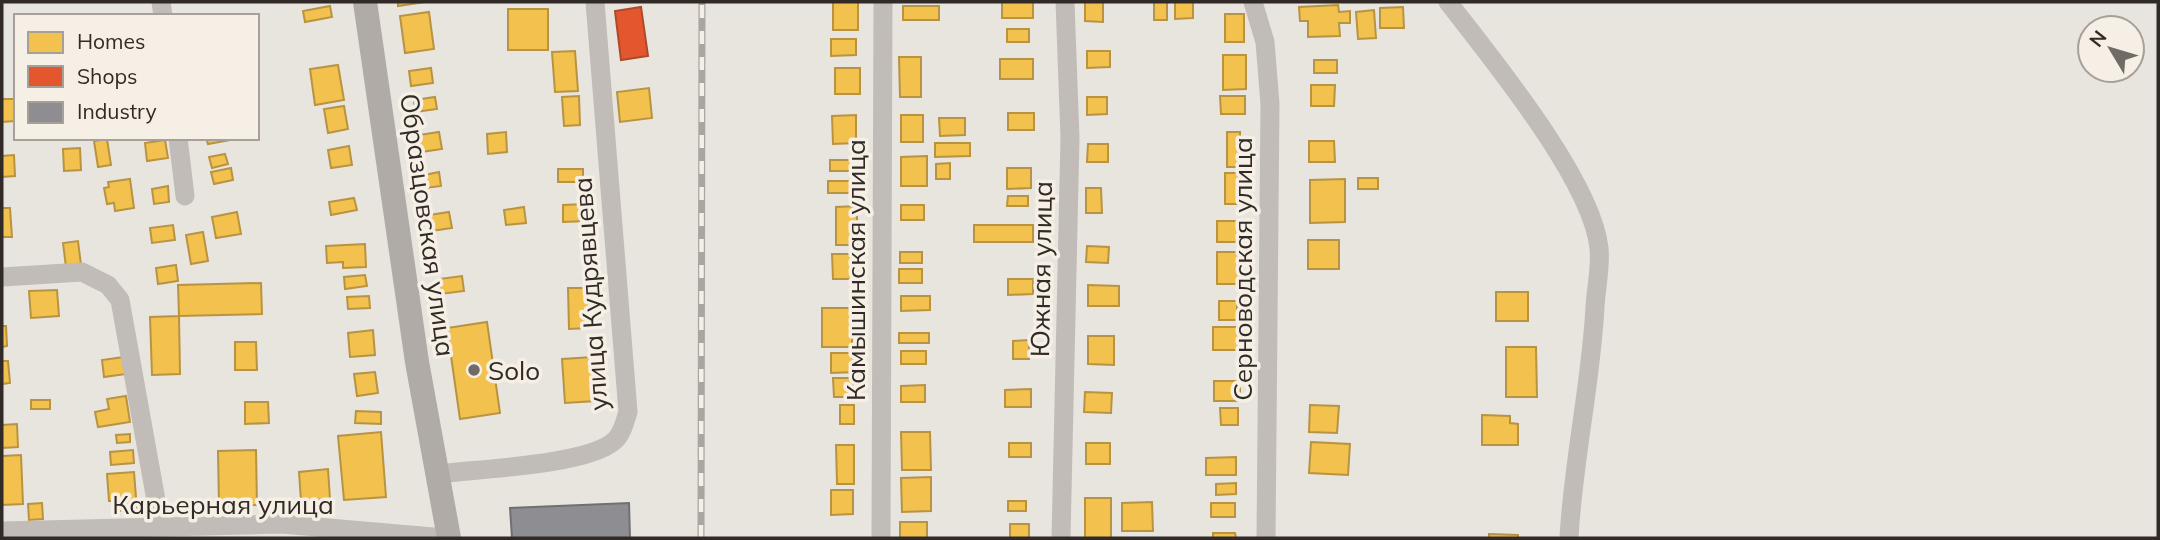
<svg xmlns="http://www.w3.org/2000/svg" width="2160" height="540" font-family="Mulish,sans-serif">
<rect width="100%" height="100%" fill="#e8e4de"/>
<path fill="#f2c14e" stroke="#b89442" stroke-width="2" d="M398,2H425L398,6Z
M833,2H858V30H833Z
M1002,2H1033V18H1002Z
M1085,2H1103V22L1085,21Z
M1154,2H1167V20H1154Z
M1175,2H1193V18L1175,19Z
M1338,5L1339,12L1350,11V23H1339L1340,36L1308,37V21H1300L1299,7Z
M330,6L332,17L305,22L303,11Z
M903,6H939V20H903Z
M1403,7L1404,28H1380V8Z
M508,9H548V50H508Z
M1374,10L1376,38L1358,39L1356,12Z
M429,12L434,49L405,53L400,16Z
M1225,14H1244V42H1225Z
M1007,29H1029V42H1007Z
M831,39H856V55L831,56Z
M575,51L578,91L555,92L552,52Z
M1087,51H1110V67L1087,68Z
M1223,55H1246V89L1223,90Z
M899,57H921V97H900Z
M1000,59H1033V79H1000Z
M1314,60H1337V73H1314Z
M338,65L344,100L315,105L310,69Z
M431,68L433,83L411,86L409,71Z
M835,68H860V94H835Z
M1311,85H1335L1334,106H1311Z
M649,88L652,118L620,122L617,92Z
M579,96L580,125L564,126L562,97Z
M1220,96H1245V114H1221Z
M435,97L437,109L415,112L414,100Z
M1087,97H1107V114L1087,115Z
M2,99H14L15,121L2,122Z
M344,106L348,129L328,133L324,109Z
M1008,113H1034V130H1008Z
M856,115V143L833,144L832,116Z
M901,115H923V142H901Z
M939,118H965V135L940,136Z
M439,132L442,149L421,152L419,135Z
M506,132L507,152L488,154L487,134Z
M1227,132H1240V167H1227Z
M206,138H229L230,140L208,144Z
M107,139L111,165L98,167L94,141Z
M165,140L168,158L147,161L145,143Z
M1309,141H1334L1335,162H1309Z
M935,143H970V156L935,157Z
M1088,144H1108V162H1087Z
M349,146L352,165L331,168L328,150Z
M80,148L81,170L64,171L63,149Z
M225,154L228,164L212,168L209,157Z
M14,155L15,176L2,177V156Z
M927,156V186H901V157Z
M830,160H859V171H830Z
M950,163V179H936V164Z
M231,168L233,180L214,184L211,172Z
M1007,168H1031V188L1007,189Z
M558,169H583V182H558Z
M439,172L441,186L426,188L424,175Z
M1225,173H1241V204H1225Z
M1358,178H1378V189H1358Z
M130,179L134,208L115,211L114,203L107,204L104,188L109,187L108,182Z
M1345,179V222L1310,223V180Z
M828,181H858V193H828Z
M168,186L169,202L154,204L152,189Z
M1086,188H1101L1102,213H1086Z
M1008,196H1028V206H1007Z
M354,198L357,210L331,215L329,202Z
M586,204L587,221L563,222V205Z
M901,205H924V220H901Z
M857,206V245H836V207Z
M524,207L526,223L506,225L504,210Z
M2,208H10L12,237H2Z
M237,212L241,234L216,238L212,217Z
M449,212L452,228L431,231L429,215Z
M1217,221H1241V242H1217Z
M173,225L175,240L152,243L150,228Z
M974,225H1033V242H974Z
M203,232L208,261L191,264L186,235Z
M1308,240H1339V269H1308Z
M78,241L81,265L66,267L63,243Z
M365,244L366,267L343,268V262L327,263L326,246Z
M1087,246L1109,247L1108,263L1086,262Z
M900,252H922V263H900Z
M1217,252H1239V284H1217Z
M832,254H855V279H833Z
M176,265L178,281L158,284L156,268Z
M899,269H922V283H899Z
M365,275L367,286L345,289L344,277Z
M462,276L464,291L441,294L439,279Z
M1008,279H1033V294L1008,295Z
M261,283L262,314L179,316L178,285Z
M1088,285L1119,286V306H1088Z
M568,288H588L589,328L569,329Z
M57,290L59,316L31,318L29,291Z
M1496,292H1528V321H1496Z
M369,296L370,308L348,309L347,297Z
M901,296H930V310L901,311Z
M1219,301H1237V320H1219Z
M822,308H853L852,347H822Z
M179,316L180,374L152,375L150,317Z
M487,322L500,413L460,419L447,328Z
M2,326H6L7,346L2,347Z
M1213,327H1240V350H1213Z
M373,330L375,355L350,357L348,333Z
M899,333H929V343H899Z
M1088,336H1114V365L1088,364Z
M1029,340V359H1013V341Z
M235,342H256L257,370H235Z
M1506,347H1536L1537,397H1506Z
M901,351H926V364H901Z
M831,353H856V372L831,373Z
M124,357L126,374L104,377L102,360Z
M593,357L596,401L565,403L562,359Z
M2,361H8L10,383L2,384Z
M375,372L378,393L357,396L354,374Z
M833,378H853V397H834Z
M1214,381H1240V401H1214Z
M925,385V402H901V386Z
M1031,389V407H1005V390Z
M1085,392L1112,393L1111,413L1084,412Z
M126,396L130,422L98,427L95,412L109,409L107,399Z
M31,400H50V409H31Z
M245,402H268L269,423L245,424Z
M840,405H854V424H840Z
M1310,405L1339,406L1337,433L1309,432Z
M1220,408H1238V425H1221Z
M356,411L381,412V424L355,423Z
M1482,415L1510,416V423L1518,424V445H1482Z
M17,424L18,447L2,448V425Z
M381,432L386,497L344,500L338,436Z
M901,432H930L931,470H902Z
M130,434V442L117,443L116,435Z
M1311,442L1350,444L1348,475L1309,473Z
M1009,443H1031V457H1009Z
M1086,443H1110V464H1086Z
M836,445H854V484H837Z
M133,450L134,463L111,465L110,452Z
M256,450L257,505L219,506L218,451Z
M21,455L23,504L2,505V456Z
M1236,457V475H1206V458Z
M328,469L330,499L301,501L299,472Z
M134,472L137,510L115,511V501H109L107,474Z
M931,477V511L902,512L901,478Z
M1236,483V494L1216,495V484Z
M831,490H853V514L831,515Z
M1085,498H1111V538H1085Z
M1008,501H1026V511H1008Z
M1152,502L1153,531H1122V503Z
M42,503L43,519L29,520L28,504Z
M1211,503H1235V517H1211Z
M900,522H927V538H900Z
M1010,524H1029V538H1010Z
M1213,533H1235L1236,538H1213Z
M1489,534L1518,535V538H1489Z"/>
<path fill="#e4572e" stroke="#ae4a2c" stroke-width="2" d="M641,7L648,56L621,60L615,11Z"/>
<path fill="#8d8d92" stroke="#716f72" stroke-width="2" d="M629,503L630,538H512L510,508Z"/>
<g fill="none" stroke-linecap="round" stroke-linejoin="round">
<path stroke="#c1bcb7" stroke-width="19" d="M161,2L163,16
M1253,2L1265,42L1270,104L1266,538
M1448,2C1491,58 1592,180 1599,248C1601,267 1596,288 1595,307C1591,384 1573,461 1569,538
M178,138L185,196
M2,277L82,272L108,285L120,300L161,528
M438,474C477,469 588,465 614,441C622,435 625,421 628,412L595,2
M2,531L282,524L445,538
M881,538L883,2
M1061,538L1070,138L1065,2"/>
<path stroke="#b0aba6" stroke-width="24" d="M365,2L417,362L449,538"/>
<g stroke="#a9a5a1" stroke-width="7">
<path id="rail" d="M701,538L702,2"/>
</g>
<use href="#rail" stroke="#f5efe5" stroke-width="4.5" stroke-dasharray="13" stroke-linecap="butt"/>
</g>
<circle fill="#716b66" stroke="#f5efe5" stroke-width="2.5" cx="474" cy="370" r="7"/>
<g text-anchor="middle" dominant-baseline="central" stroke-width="7" stroke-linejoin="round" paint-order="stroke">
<g font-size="26" fill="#312a26" stroke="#f5efe5">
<text transform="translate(428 225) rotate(82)">Образцовская улица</text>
<text transform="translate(1041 269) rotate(-89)">Южная улица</text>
<text transform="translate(1242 269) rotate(-90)">Серноводская улица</text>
<text transform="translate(855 270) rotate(-90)">Камышинская улица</text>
<text transform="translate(590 294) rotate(-94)">улица Кудрявцева</text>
<text x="223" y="504">Карьерная улица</text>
</g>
<g font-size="26" fill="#312a26" stroke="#f5efe5" text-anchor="start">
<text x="488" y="370">Solo</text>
</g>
</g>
<rect width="2160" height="540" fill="none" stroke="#312a26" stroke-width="7"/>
<rect x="14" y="14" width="245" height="126" fill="#f5efe5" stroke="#a7a099" stroke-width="2"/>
<rect x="28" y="32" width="35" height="21" fill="#f2c14e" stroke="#a7a099" stroke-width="2"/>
<text x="77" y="49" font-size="21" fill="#312a26">Homes</text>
<rect x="28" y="66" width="35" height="21" fill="#e4572e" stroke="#a7a099" stroke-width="2"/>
<text x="77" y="84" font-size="21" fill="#312a26">Shops</text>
<rect x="28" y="102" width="35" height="21" fill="#8d8d92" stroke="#a7a099" stroke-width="2"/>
<text x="77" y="119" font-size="21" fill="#312a26">Industry</text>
<g transform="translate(2111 49) rotate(308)"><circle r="33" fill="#f5efe5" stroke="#a7a099" stroke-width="2"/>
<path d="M0-5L12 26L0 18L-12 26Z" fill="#716b66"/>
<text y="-10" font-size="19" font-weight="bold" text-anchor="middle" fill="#312a26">N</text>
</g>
</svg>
